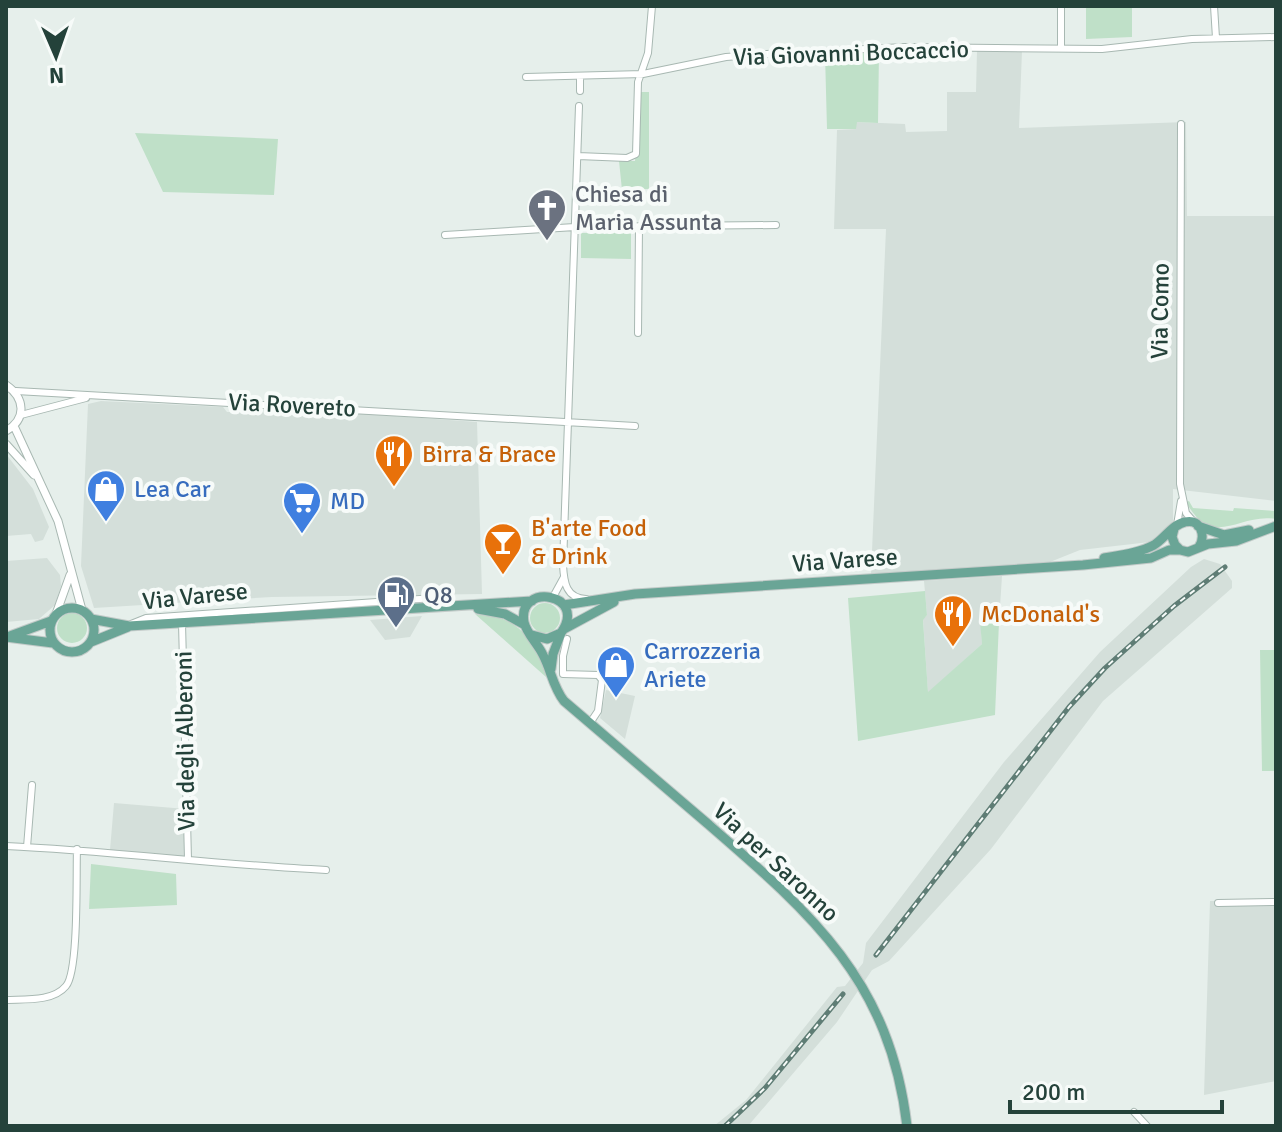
<svg xmlns="http://www.w3.org/2000/svg" width="1282" height="1132" font-family="Signika,sans-serif">
<rect width="100%" height="100%" fill="#e6efeb"/>
<path fill="#d4dfda" d="M977,51H1022L1019,128L1186,122L1187,216H1276V501L1173,489V521L1165,531L1150,542L1080,550L1050,562L871,574L886,229H834L837,130L856,129V122L905,124L906,132L947,131V92H976Z
M101,401L223,407L227,412H239L243,407L282,408L477,422L482,594L272,597L94,608L81,566L88,404Z
M6,454L33,489L49,527L43,540L35,542L31,534L6,536Z
M47,558L60,575L61,586L55,605L39,619L6,622V561Z
M1204,559L1220,564L1232,581V588L1103,701L991,849L889,961L872,970L837,1022L748,1126H714L746,1100L837,987L845,986L863,963L866,943L1004,762L1100,652L1191,567Z
M1002,576L999,622L981,623L982,644L928,693L923,619L927,615L924,581Z
M422,616L410,637L385,640L370,620Z
M606,690L635,696L625,739L600,718Z
M114,803L186,809V857L110,850Z
M1276,900V1081L1204,1095L1210,901Z"/>
<path fill="#bfe0c8" d="M1086,6H1132V37L1086,39Z
M879,51L878,123L857,122L856,129H827L825,54Z
M640,92H649V189L622,190L619,161H635Z
M135,133L278,139L274,195L163,192Z
M581,233H631V259L581,258Z
M1189,501L1193,508L1233,511L1234,508L1275,511L1276,509V519C1239,512 1213,551 1186,502Z
M925,591L927,615L923,620L928,692L982,644L980,622H999L995,715L858,741L848,598Z
M530 618a15 15 0 1 1 30 0a15 15 0 1 1-30 0Z
M57 628a15 15 0 1 1 30 0a15 15 0 1 1-30 0Z
M475,614C485,616 498,616 507,621C528,631 543,655 546,677Z
M1260,650H1276V771H1262Z
M91,864L176,874L177,905L89,909Z"/>
<g fill="none" stroke-linecap="round" stroke-linejoin="round">
<g stroke="#a8b8b2" stroke-width="8">
<path id="minor" d="M1214,6L1216,38
M1061,48V6
M526,77L643,74L726,57L767,54L905,47L1102,49L1192,39L1276,37
M580,91V77
M579,106L563,565C564,583 566,598 586,599
M1181,124L1180,484L1186,513L1193,521
M578,156L627,158L636,154L638,82L648,53L652,6
M445,235L575,227L776,225
M638,333L639,227
M16,391L635,426
M21,415L86,398
M1177,525L1181,501
M553,597L564,577
M182,623L188,859
M131,624L146,618L434,598L449,600L455,606
M567,639L563,656V674L598,675L602,680L598,711L590,723
M6,846C113,851 219,865 326,870
M27,847L32,785
M1218,903L1276,902
M6,1000C24,999 53,1002 66,986C79,971 76,873 77,849
M1134,1112L1147,1126"/>
</g>
<g stroke="#a8b8b2" stroke-width="9">
<path id="tertiary" d="M6,385C25,398 27,419 6,431
M14,426L58,521L82,610
M6,444L34,475
M56,614L70,575"/>
</g>
<g stroke="#c2cac8" stroke-width="11">
<path id="primary" d="M1198,526L1224,535L1249,530
M1174,529L1172,537L1175,545L1180,550L1188,552L1208,544L1236,541L1276,526
M1104,558C1121,555 1139,553 1154,545C1164,539 1173,524 1185,522C1201,518 1206,536 1199,547
M564,605L635,594L1083,565L1151,558L1169,550H1180
M50 630a22 22 0 1 1 44 0a22 22 0 1 1-44 0Z
M478,609L505,614L525,625
M91,619L129,626L532,601
M564,629L614,602
M532,635L547,639L561,633C589,593 517,582 524,622C526,633 538,644 543,655C551,670 553,687 564,701C612,742 660,783 708,824C812,914 890,981 907,1126
M10,636L51,621
M6,637L53,643
M91,642L128,627
M551,669L553,654L561,633"/>
</g>
<use href="#minor" stroke="#fff" stroke-width="6"/>
<use href="#tertiary" stroke="#fff" stroke-width="7"/>
<use href="#primary" stroke="#6aa596" stroke-width="9"/>
<g stroke="#5f7d75" stroke-width="5">
<path id="rail" d="M876,955L1069,707L1105,668L1174,606L1225,567
M725,1126L765,1088L843,994"/>
</g>
<use href="#rail" stroke="#f7fbf9" stroke-width="2" stroke-dasharray="6" stroke-linecap="butt"/>
</g>
<defs>
<g id="church-pin" transform="scale(2)"><path d="M0 17L-7.5 6A9.5 9.5 0 1 1 7.5 6Z" fill="#6b7280" stroke="#f7fbf9"/><path d="M-1.2-6h2.4v3.5h3.3v2.4h-3.3V6h-2.4V-.1h-3.3v-2.4h3.3Z" fill="#fff"/></g>
<g id="restaurant-pin" transform="scale(2)"><path d="M0 17L-7.5 6A9.5 9.5 0 1 1 7.5 6Z" fill="#e8710a" stroke="#f7fbf9"/><path d="M-5-6h1v4h1v-4h1v4h1v-4h1v5L-1.5 .5V6h-2V.5L-5-1ZM5-6V6H3V1.5H1.5Q1.5-4 5-6Z" fill="#fff"/></g>
<g id="shop-pin" transform="scale(2)"><path d="M0 17L-7.5 6A9.5 9.5 0 1 1 7.5 6Z" fill="#3f7fe0" stroke="#f7fbf9"/><path d="M-5-2.5h2.3a2.7 3.5 0 0 1 5.4 0H5L5.5 6h-11ZM-1.5-2.5h3a1.5 2.3 0 0 0-3 0Z" fill="#fff"/></g>
<g id="supermarket-pin" transform="scale(2)"><path d="M0 17L-7.5 6A9.5 9.5 0 1 1 7.5 6Z" fill="#3f7fe0" stroke="#f7fbf9"/><path d="M-6-5.5h2.5l.6 2H6L4.5 2H-2.5L-4.4-4H-6ZM-1.5 3.2a1.3 1.3 0 1 0 .1 0ZM3 3.2a1.3 1.3 0 1 0 .1 0Z" fill="#fff"/></g>
<g id="bar-pin" transform="scale(2)"><path d="M0 17L-7.5 6A9.5 9.5 0 1 1 7.5 6Z" fill="#e8710a" stroke="#f7fbf9"/><path d="M-6-5H6L.8 .8V4.5H3.5V6h-7V4.5H-.8V.8Z" fill="#fff"/></g>
<g id="fuel-pin" transform="scale(2)"><path d="M0 17L-7.5 6A9.5 9.5 0 1 1 7.5 6Z" fill="#5c6f8a" stroke="#f7fbf9"/><path d="M-5.5-6h7V0h2V4h1.3V-2.5L3-4.5l.8-.8L6-3V5H2.5V1h-1V6h-7ZM-4.2-4.7v3.2H.2V-4.7Z" fill="#fff"/></g>
</defs>
<g fill-rule="evenodd">
<use href="#church-pin" x="547" y="208"/>
<use href="#restaurant-pin" x="394" y="454"/>
<use href="#shop-pin" x="106" y="489"/>
<use href="#supermarket-pin" x="302" y="501"/>
<use href="#bar-pin" x="503" y="542"/>
<use href="#fuel-pin" x="396" y="595"/>
<use href="#restaurant-pin" x="953" y="614"/>
<use href="#shop-pin" x="616" y="665"/>
</g>
<g text-anchor="middle" dominant-baseline="central" stroke-width="8" stroke-linejoin="round" paint-order="stroke">
<g font-size="24" fill="#24423a" stroke="#f7fbf9">
<text transform="translate(851 53) rotate(-2)">Via Giovanni Boccaccio</text>
<text transform="translate(1160 311) rotate(-89)">Via Como</text>
<text transform="translate(292 405) rotate(3)">Via Rovereto</text>
<text transform="translate(845 560) rotate(-4)">Via Varese</text>
<text transform="translate(195 596) rotate(-6)">Via Varese</text>
<text transform="translate(185 741) rotate(-91)">Via degli Alberoni</text>
<text transform="translate(776 862) rotate(43)">Via per Saronno</text>
</g>
<g font-size="24" fill="#5b616d" stroke="#f7fbf9" text-anchor="start">
<text x="575" y="194">Chiesa di<tspan x="575" dy="28">Maria Assunta</tspan></text>
</g>
<g font-size="24" fill="#c56008" stroke="#f7fbf9" text-anchor="start">
<text x="422" y="454">Birra &amp; Brace</text>
<text x="531" y="528">B'arte Food<tspan x="531" dy="28">&amp; Drink</tspan></text>
<text x="981" y="614">McDonald's</text>
</g>
<g font-size="24" fill="#366cbe" stroke="#f7fbf9" text-anchor="start">
<text x="134" y="489">Lea Car</text>
<text x="330" y="501">MD</text>
<text x="644" y="651">Carrozzeria<tspan x="644" dy="28">Ariete</tspan></text>
</g>
<g font-size="24" fill="#4e5e75" stroke="#f7fbf9" text-anchor="start">
<text x="424" y="595">Q8</text>
</g>
</g>
<rect width="1282" height="1132" fill="none" stroke="#24423a" stroke-width="16"/>
<g transform="translate(56 56) rotate(178)" stroke="#f7fbf9" stroke-width="6" paint-order="stroke">
<path d="M0-6L14 30L0 20L-14 30Z" fill="#24423a"/>
<text y="-12" font-size="22" font-weight="bold" text-anchor="middle" fill="#24423a">N</text>
</g>
<path d="M1010 1100v12h212v-12" fill="none" stroke="#24423a" stroke-width="4"/>
<text x="1022" y="1100" font-size="24" fill="#24423a" stroke="#f7fbf9" stroke-width="6" paint-order="stroke">200 m</text>
</svg>
